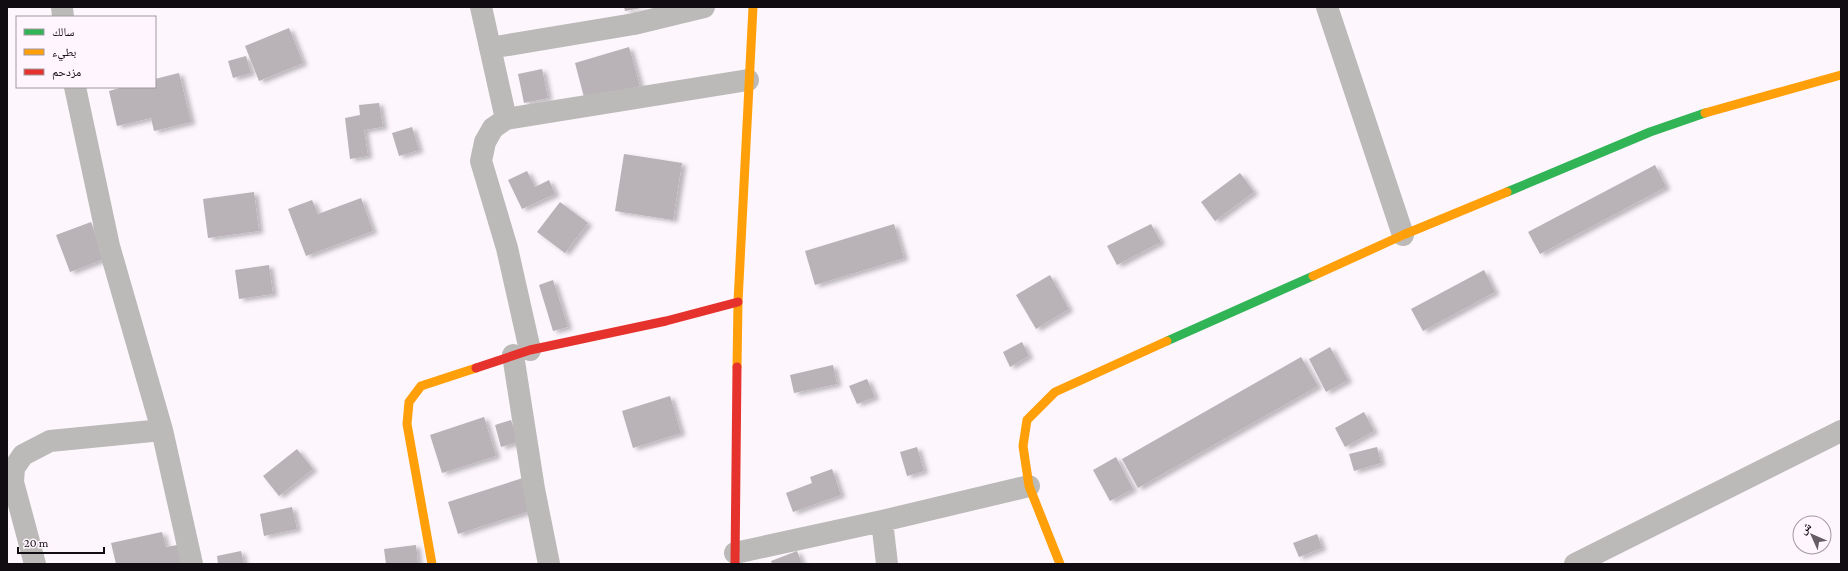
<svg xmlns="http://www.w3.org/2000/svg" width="1848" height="571" font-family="'Crimson Pro','Noto Naskh Arabic',serif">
<defs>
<filter id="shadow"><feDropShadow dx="4.5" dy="2.5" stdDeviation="2" flood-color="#0004"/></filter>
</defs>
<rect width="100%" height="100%" fill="#fdf7fd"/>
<path fill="#b9b2b7" filter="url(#shadow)" d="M624,7H641V8L625,11Z
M289,28L303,63L259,81L245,46Z
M629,47L640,86L585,101L575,63Z
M246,56L251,73L233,78L228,61Z
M542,69L548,98L524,103L518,74Z
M179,73L191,122L154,131L151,118L117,126L109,91L123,87H155V79Z
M379,103L383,127L364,130L368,156L350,159L345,118L360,115L359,105Z
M412,127L419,150L399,156L392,133Z
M624,154L682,163L673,220L615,211Z
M1655,165L1666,187L1540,254L1528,232Z
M527,171L535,187L549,180L555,194L522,209L508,180Z
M1240,173L1254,192L1215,221L1201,202Z
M254,192L259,231L208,238L203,199Z
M361,198L373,231L306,256L288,209L312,200L318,214Z
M560,202L588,223L565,253L537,232Z
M91,222L104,259L70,272L56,235Z
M894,224L904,258L815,285L805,251Z
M1151,224L1161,242L1117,265L1107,246Z
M269,265L273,294L239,299L235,270Z
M1484,270L1495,292L1423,331L1411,309Z
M1050,275L1069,309L1036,329L1016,295Z
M553,280L568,327L553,331L539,285Z
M1022,342L1029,356L1010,367L1003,352Z
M1330,347L1348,380L1326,392L1309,359Z
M1301,357L1318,386L1138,488L1122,459Z
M833,365L837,384L794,393L790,375Z
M867,379L875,397L857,404L849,386Z
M670,396L681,433L633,448L622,411Z
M1364,412L1374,431L1345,447L1335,428Z
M484,417L496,456L442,473L430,435Z
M511,420L518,442L501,447L495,425Z
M917,447L924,471L907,476L900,452Z
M1377,447L1381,463L1354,471L1349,454Z
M297,449L313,469L279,496L263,476Z
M1116,457L1133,489L1110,501L1093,470Z
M832,469L841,495L793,512L786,493L812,483L810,477Z
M526,477L536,509L458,534L448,502Z
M292,507L297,529L264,536L260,514Z
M162,532L166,547L183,544L187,564H116L111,543Z
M1317,534L1322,548L1299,557L1293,543Z
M416,545L418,564H386L384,549Z
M241,551L244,564H218L217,556Z
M797,551L802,564H772L771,561Z"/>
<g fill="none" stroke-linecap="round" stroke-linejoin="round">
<path stroke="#bcbab8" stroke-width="22" d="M62,7L63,17
M481,7L506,119
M1327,7L1403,235
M490,48L634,24L704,7
M75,87L109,246L162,430L192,564
M530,350L507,248L481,161L485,142L493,128L506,119L748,80
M513,355L534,489L549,564
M882,521L887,564
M735,553L882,521L1029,486
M35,564L13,482L14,468L23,455L50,441L162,430
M1575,564L1841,431"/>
<path stroke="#30b455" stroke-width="9" d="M1507,192L1650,132L1705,113
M1167,341L1313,276"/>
<path stroke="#ff9f0a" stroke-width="9" d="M1705,113L1841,75
M1313,276L1403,235L1507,192
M737,367L738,302L753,7
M432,564L407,424L409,402L421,386L476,368
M1060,564L1029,486L1023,446L1027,420L1055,392L1167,341"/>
<path stroke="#e5322d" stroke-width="9" d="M476,368L530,350L666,321L738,302
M735,564L737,367"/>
</g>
<rect width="1848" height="571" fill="none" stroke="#110c11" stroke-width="16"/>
<rect x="16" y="16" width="140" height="72" fill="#fff5ff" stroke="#a098a0"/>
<rect x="24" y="29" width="20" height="6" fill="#30b455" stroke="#a098a0"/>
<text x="52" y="36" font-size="12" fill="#110c11">سالك</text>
<rect x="24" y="49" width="20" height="6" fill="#ff9f0a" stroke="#a098a0"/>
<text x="52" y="56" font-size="12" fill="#110c11">بطيء</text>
<rect x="24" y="69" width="20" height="6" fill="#e5322d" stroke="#a098a0"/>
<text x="52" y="76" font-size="12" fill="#110c11">مزدحم</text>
<g transform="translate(1812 535) rotate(315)"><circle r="19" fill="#fff5ff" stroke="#a098a0"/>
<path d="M0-3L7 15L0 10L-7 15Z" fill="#645e64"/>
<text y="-6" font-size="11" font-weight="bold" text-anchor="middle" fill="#110c11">ش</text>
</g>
<path d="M18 547v6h86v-6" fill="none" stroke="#110c11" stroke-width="2"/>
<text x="24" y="547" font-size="12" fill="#110c11" stroke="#fff5ff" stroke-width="3" paint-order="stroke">20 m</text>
</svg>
